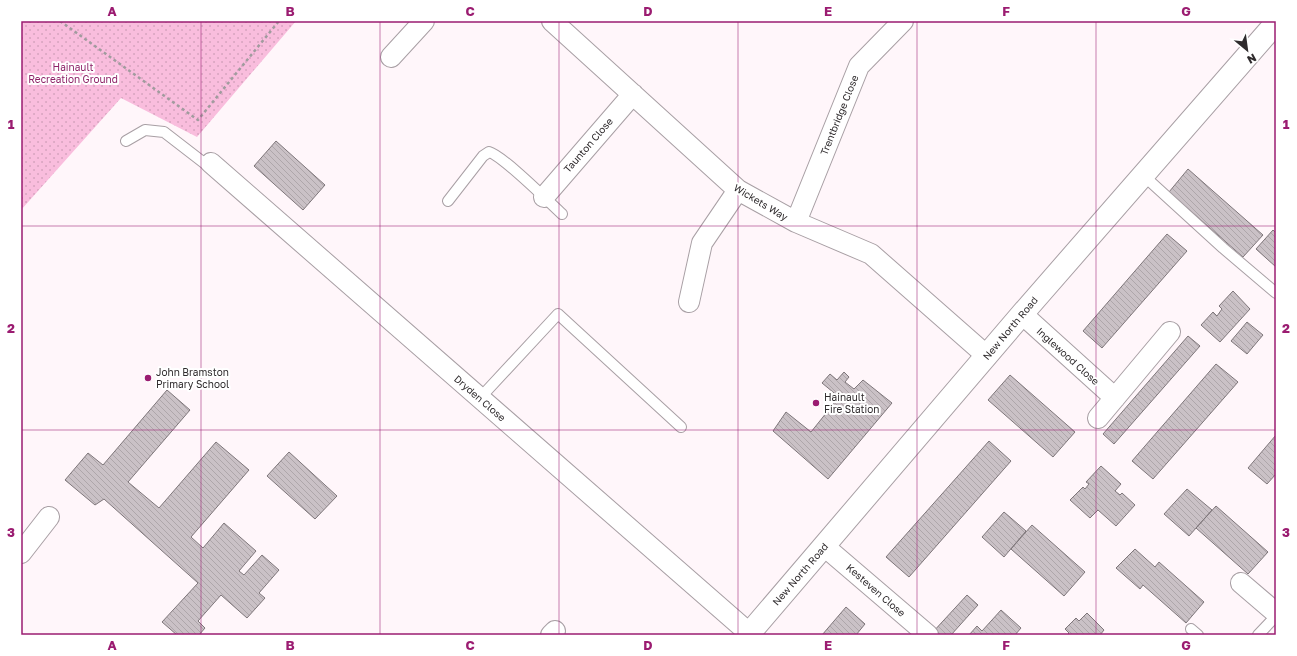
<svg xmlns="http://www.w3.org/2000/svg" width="1297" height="656" font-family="'Golos Text',sans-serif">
<defs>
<pattern id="park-dots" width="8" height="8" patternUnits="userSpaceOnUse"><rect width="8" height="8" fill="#f9bddd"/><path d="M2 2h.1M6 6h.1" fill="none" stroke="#d6a3be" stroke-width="1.8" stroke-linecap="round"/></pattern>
<pattern id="building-back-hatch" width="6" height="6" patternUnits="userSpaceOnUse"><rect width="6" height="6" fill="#cac1c6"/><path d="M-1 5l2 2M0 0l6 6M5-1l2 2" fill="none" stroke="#aea6aa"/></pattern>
</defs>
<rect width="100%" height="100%" fill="#fff6fa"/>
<path fill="url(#park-dots)" d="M21,21H296L197,137L121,98L21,210Z"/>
<path fill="url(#building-back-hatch)" stroke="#7e767a" d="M276,141L325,185L303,210L254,166Z
M1188,169L1263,235L1243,257L1169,192Z
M1273,230L1276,233V267L1256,249Z
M1167,234L1187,251L1102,348L1083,331Z
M1233,291L1250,309L1220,342L1201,325L1213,312L1217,316L1222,309L1219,306Z
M1247,322L1263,335L1247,354L1231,341Z
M1188,336L1200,346L1114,444L1103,434Z
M1216,364L1238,382L1153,479L1132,461Z
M844,372L849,377L845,382L854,389L863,380L892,403L828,479L773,431L786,412L811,432L839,397L822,383L830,374L837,380Z
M1010,375L1075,432L1053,457L988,400Z
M167,390L190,410L128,482L159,508L216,442L249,470L191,537L203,548L224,523L256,551L239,571L244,575L262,555L279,570L259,593L265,598L247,618L221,595L198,621L205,628L199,635H177L162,622L198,583L104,499L95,505L65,480L88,453L103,465Z
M1276,435V474L1267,484L1248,468Z
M989,441L1011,461L909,577L886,557Z
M289,452L337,496L315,519L267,476Z
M1101,466L1121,484L1115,491L1120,495L1122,493L1135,505L1116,526L1098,510L1090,518L1070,500L1083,487L1085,489L1089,484L1086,482Z
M1187,489L1212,510L1189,536L1164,514Z
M1216,506L1268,552L1248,574L1196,528Z
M1004,512L1026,531L1004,557L982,537Z
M1032,525L1085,572L1064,596L1011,549Z
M1135,549L1155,567L1159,562L1204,602L1186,623L1143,585L1140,589L1116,568Z
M967,595L978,605L951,635H934L932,633Z
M846,607L865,624L856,635H822Z
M1001,610L1021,628L1015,635H969L977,626L982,631Z
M1087,613L1104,630L1100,635H1067L1069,633L1065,629L1076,618L1079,621Z"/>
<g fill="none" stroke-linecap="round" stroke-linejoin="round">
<g stroke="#a89fa4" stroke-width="12">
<path id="lane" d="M126,141L145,130L164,132L208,166L211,163
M1143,175L1223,248L1276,293
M448,201L483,156L489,152C503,156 548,201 562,214
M480,398L558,314L681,427
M1191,629L1198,635
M1258,635L1276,616"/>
</g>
<g stroke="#a89fa4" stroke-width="22">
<path id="street" d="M552,21L738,190L796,222L871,254L987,356
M391,57L424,21
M211,163L749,633
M544,197L633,94
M796,222L859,66L903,21
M689,302L702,243L738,190
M1022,314L1115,398
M1098,418L1170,332
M824,546L928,635
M21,553L49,517
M1241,583L1276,613
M551,635L555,631"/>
</g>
<g stroke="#a89fa4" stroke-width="24">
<path id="secondary" d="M748,635L1022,314L1276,23"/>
</g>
<path stroke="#a19b9e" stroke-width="2.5" stroke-dasharray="3 3" stroke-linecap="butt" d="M60,21L198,120L279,21"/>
<use href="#lane" stroke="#fff" stroke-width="10"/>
<use href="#street" stroke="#fff" stroke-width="20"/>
<use href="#secondary" stroke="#fff" stroke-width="22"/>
</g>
<path fill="none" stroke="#9b1c71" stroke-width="1" stroke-opacity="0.55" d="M201,21V635M380,21V635M559,21V635M738,21V635M917,21V635M1096,21V635M21,226H1276M21,430H1276"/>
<g fill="#9b1c71" stroke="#fff" stroke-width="1.5">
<circle cx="148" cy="378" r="4"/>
<circle cx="816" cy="403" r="4"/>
</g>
<g text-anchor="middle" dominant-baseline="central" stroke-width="4" stroke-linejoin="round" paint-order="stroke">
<g font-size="10" fill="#8e2469" stroke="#fff">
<text x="73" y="67">Hainault<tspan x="73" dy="12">Recreation Ground</tspan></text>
</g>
<g font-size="10" fill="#2f2b2d" stroke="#fff">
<text transform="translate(839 115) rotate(-68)">Trentbridge Close</text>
<text transform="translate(588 145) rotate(-49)">Taunton Close</text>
<text transform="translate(761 202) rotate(31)">Wickets Way</text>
<text transform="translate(1010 328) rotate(-50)">New North Road</text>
<text transform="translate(1068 356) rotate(42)">Inglewood Close</text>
<text transform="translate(480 398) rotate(41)">Dryden Close</text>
<text transform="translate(800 574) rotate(-49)">New North Road</text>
<text transform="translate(876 590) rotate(41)">Kesteven Close</text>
</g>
<g font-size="10" fill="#2f2b2d" stroke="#fff" text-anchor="start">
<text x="156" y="372">John Bramston<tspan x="156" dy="12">Primary School</tspan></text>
<text x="824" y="397">Hainault<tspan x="824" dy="12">Fire Station</tspan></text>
</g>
</g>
<rect width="1297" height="656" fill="none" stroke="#ffffff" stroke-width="44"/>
<g transform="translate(1247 50) rotate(151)" stroke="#ffffff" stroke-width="3" paint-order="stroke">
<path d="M0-3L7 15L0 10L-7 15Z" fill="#2f2b2d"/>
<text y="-6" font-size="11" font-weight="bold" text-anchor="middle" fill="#2f2b2d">N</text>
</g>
<rect x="22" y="22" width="1253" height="612" fill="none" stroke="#9b1c71" stroke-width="1.5"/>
<g font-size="13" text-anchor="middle" font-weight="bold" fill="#9b1c71">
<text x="112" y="16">A</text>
<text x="290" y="16">B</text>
<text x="470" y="16">C</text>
<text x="648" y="16">D</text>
<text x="828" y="16">E</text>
<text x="1006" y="16">F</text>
<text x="1186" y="16">G</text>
<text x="11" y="129">1</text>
<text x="1286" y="129">1</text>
<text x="11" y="333">2</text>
<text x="1286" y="333">2</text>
<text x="11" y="537">3</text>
<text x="1286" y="537">3</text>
<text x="112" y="650">A</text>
<text x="290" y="650">B</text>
<text x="470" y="650">C</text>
<text x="648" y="650">D</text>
<text x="828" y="650">E</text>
<text x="1006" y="650">F</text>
<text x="1186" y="650">G</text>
</g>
</svg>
